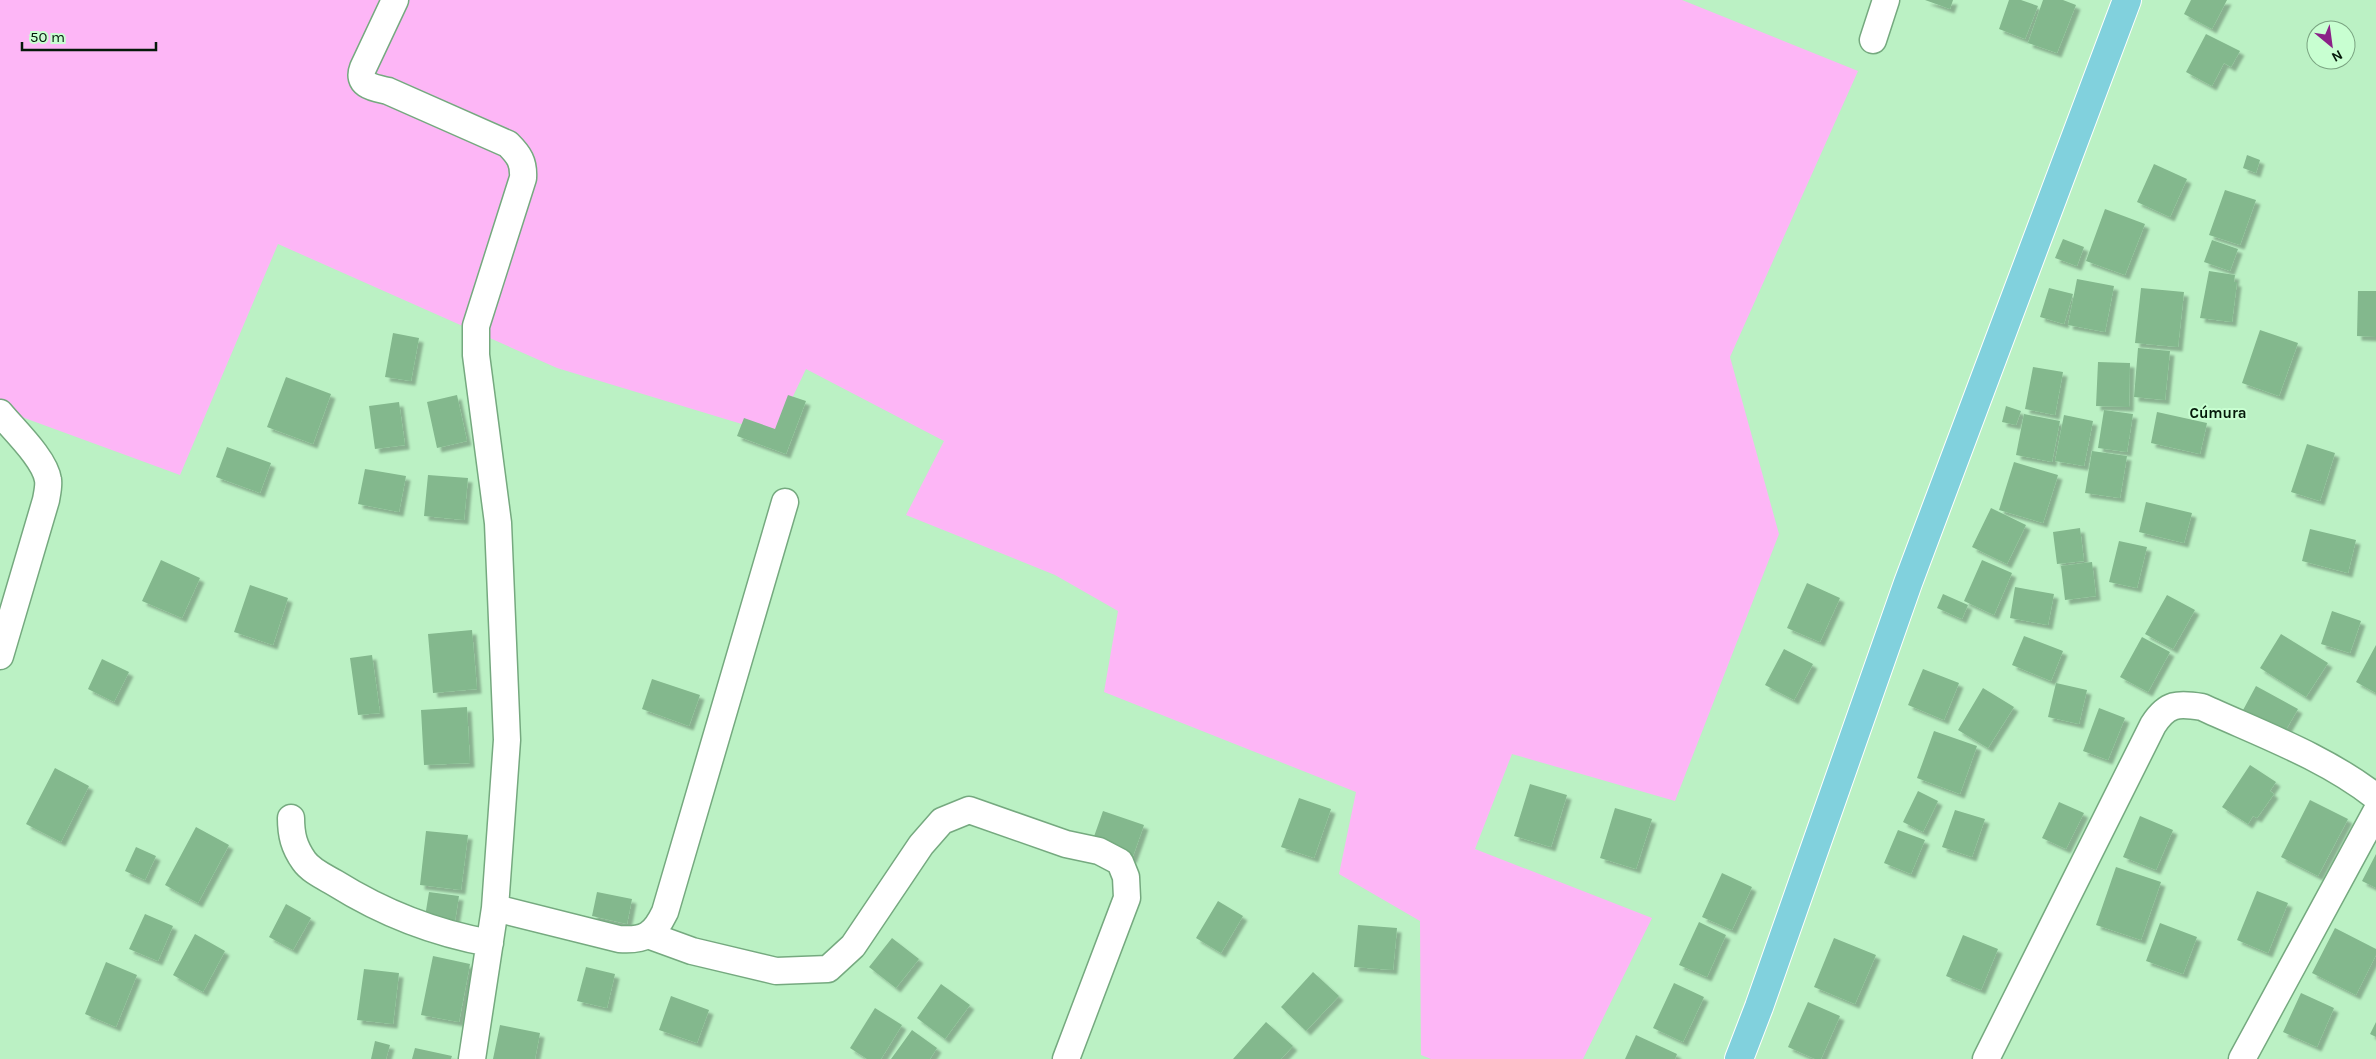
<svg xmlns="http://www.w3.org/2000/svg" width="2376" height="1059" font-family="Karla,sans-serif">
<defs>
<filter id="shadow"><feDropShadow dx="4.5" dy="4.5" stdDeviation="1" flood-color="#0004"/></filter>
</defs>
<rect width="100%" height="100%" fill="#bbf1c4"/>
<path fill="#fdb6f6" d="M0,0H1682L1858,71L1730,357L1779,534L1675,801L1512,754L1475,849L1652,918L1583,1059H1431L1421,1055L1420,921L1339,874L1356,792L1104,692L1118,611L1055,575L906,515L944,441L806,369L775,434L557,368L278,244L180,475L0,409Z"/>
<path fill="#83b88d" filter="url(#shadow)" d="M1925,0H1953L1950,9Z
M2009,0H2021L2038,6L2025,39L1999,29Z
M2043,0H2063L2076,5L2057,53L2028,43Z
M2191,0H2227L2212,29L2184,14Z
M2206,34L2240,51L2231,67L2224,63L2212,86L2186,72Z
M2247,155L2260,160L2256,173L2243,168Z
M2154,164L2187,179L2170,217L2137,202Z
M2225,190L2256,200L2240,245L2209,235Z
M2105,209L2145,224L2125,275L2086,261Z
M2063,239L2084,247L2077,266L2055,258Z
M2212,240L2238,249L2230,271L2204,262Z
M2209,271L2235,275L2234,282H2237L2232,322L2200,318Z
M2077,279L2114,286L2105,332L2068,325Z
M2049,288L2073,294L2064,324L2040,317Z
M2141,288L2184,292L2178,347L2135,343Z
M2358,291H2376V337L2357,336Z
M2260,330L2298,343L2279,396L2242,383Z
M393,333L419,338L411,381L385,377Z
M2138,348L2170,351L2165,400L2134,397Z
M2098,362L2130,363L2129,407L2096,406Z
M2033,367L2063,372L2055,415L2025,409Z
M286,377L331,394L313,444L267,427Z
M457,395L467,441L437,448L427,402Z
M788,395L806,401L786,454L737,436L744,418L775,429Z
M399,402L405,445L375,449L369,406Z
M2006,406L2021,411L2016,425L2002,422Z
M2104,410L2133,414L2127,452L2098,448Z
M2157,412L2207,423L2200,454L2151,443Z
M2024,414L2060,421L2052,462L2016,455Z
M2064,415L2093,421L2084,466L2055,461Z
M2307,444L2335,453L2320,501L2291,492Z
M227,447L271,463L260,493L216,477Z
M2092,451L2127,456L2120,498L2085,493Z
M2014,462L2058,475L2043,523L1999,510Z
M365,469L406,476L399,512L358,504Z
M428,475L468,478L464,520L424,516Z
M2146,502L2192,513L2184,543L2139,532Z
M1991,508L2026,525L2007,564L1972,547Z
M2080,528L2084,561L2057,564L2053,532Z
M2310,529L2356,540L2348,573L2302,561Z
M2119,541L2147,547L2137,588L2109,582Z
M161,560L200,578L182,618L142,601Z
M1982,560L2012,573L1994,615L1964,601Z
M2092,562L2096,596L2065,600L2061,566Z
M1807,583L1840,598L1820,642L1787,628Z
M250,585L288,598L273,645L234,632Z
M2015,587L2054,594L2048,625L2010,618Z
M1943,594L1968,605L1962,619L1937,608Z
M2167,595L2195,610L2173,649L2145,634Z
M2332,611L2361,621L2350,653L2321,644Z
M472,630L477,689L433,693L428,634Z
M2281,634L2328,663L2306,697L2260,668Z
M2024,636L2063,651L2051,681L2012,665Z
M2142,637L2170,652L2148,692L2120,677Z
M2376,645V693L2356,682Z
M1784,649L1813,664L1794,700L1765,685Z
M372,655L380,713L358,715L350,658Z
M102,659L129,672L114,702L88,689Z
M1923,669L1959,683L1944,720L1908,705Z
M652,679L700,695L689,726L642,709Z
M2056,683L2087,690L2079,724L2048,717Z
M2256,686L2298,709L2283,735L2242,712Z
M1983,688L2014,707L1988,748L1958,730Z
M467,707L470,763L424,765L421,710Z
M2099,708L2125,718L2108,760L2083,751Z
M1934,731L1977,746L1960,794L1917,778Z
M2250,765L2276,782L2270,791L2274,794L2257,818L2253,816L2248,824L2222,807Z
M55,768L89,786L61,842L26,824Z
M1530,784L1567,795L1551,847L1514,836Z
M1918,791L1938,801L1923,832L1903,822Z
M1299,798L1331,809L1314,858L1281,847Z
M2310,800L2348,819L2318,876L2281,857Z
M2059,802L2084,813L2066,849L2042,838Z
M1615,808L1652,819L1636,869L1600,858Z
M1955,810L1985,819L1972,857L1942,847Z
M1103,811L1144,825L1132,859L1091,845Z
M2140,816L2173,830L2156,870L2123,857Z
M196,827L229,845L198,903L165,885Z
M1898,830L1925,840L1911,874L1884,863Z
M426,831L468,835L461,890L420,885Z
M136,847L156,856L145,880L125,871Z
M2376,854V888L2362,881Z
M2116,867L2161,882L2141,940L2096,925Z
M1722,873L1752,887L1732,930L1702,917Z
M2257,891L2288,903L2268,953L2237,940Z
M429,892L459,896L454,927L424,923Z
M597,892L632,899L627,924L592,916Z
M1218,901L1243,916L1221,953L1196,938Z
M286,904L311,918L293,950L269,937Z
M145,914L173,926L158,961L129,949Z
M1699,922L1726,935L1707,977L1679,965Z
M2160,923L2197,937L2183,974L2146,961Z
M1358,925L1397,928L1393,970L1354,967Z
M2335,928L2376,949V955L2356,995L2312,973Z
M195,934L225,951L203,992L173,975Z
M1963,935L1998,949L1981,990L1946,976Z
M892,938L919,959L896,988L869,967Z
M1834,938L1876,955L1855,1004L1814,987Z
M433,956L470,964L459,1022L421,1015Z
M106,962L137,975L116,1027L85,1014Z
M586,967L615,974L607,1008L577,1001Z
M364,969L399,973L393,1024L357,1020Z
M1313,972L1339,996L1306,1031L1281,1007Z
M1674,983L1704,997L1683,1042L1653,1028Z
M941,984L970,1005L945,1039L917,1018Z
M2301,993L2334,1008L2317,1047L2283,1032Z
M671,996L709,1010L697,1043L659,1030Z
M1808,1002L1840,1016L1821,1059H1815L1788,1047Z
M875,1008L902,1025L881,1059H867L850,1048Z
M1266,1022L1293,1046L1281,1059H1233Z
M2376,1022V1037L2370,1034Z
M500,1025L540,1033L535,1059H493Z
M912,1030L937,1048L930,1059H891Z
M1636,1035L1677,1054L1675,1059H1625Z
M375,1041L390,1045L386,1059H371Z
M415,1048L452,1056L451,1059H412Z"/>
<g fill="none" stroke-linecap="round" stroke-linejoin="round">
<g stroke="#75a97f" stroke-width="29">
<path id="minor" d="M395,0L363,68C356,86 375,88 388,91L508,144C519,155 524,162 523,178L476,326V355L498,523L507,740L495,908L472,1059
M1873,40L1886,0
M0,413C14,430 45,459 48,480C49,486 47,494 46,500L0,656
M291,818C291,835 294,847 304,861C311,871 325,877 335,883C383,913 434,933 490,943
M495,908L619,939C645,941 654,935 665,912L785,502
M648,935L692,951L776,971L828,969L853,946L921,845L942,821L969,810L1066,844L1099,851L1120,862L1126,877L1127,898L1066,1059
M1986,1059L2153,725C2167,703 2178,703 2202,707C2261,734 2325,757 2376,797
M2242,1059L2376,812"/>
</g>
<g stroke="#fff" stroke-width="30">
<path id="major" d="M1739,1059L1759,1007L1908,583L2127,0"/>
</g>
<use href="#minor" stroke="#fff" stroke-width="26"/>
<use href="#major" stroke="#81d1dd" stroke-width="28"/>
</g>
<g text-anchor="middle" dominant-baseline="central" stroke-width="4" stroke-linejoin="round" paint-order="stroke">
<g font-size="15" font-weight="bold" fill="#05190a" stroke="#c8ffd1">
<text x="2218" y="413">Cúmura</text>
</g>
</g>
<g transform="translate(2331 45) rotate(151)"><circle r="24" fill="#c8ffd1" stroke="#7aa381"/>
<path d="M0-4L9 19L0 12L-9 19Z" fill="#8b2187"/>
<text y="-8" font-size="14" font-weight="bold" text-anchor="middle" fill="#05190a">N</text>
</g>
<path d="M22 42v8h134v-8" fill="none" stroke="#05190a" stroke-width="2.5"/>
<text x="30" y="42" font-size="15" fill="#05190a" stroke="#c8ffd1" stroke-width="4" paint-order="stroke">50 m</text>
</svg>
